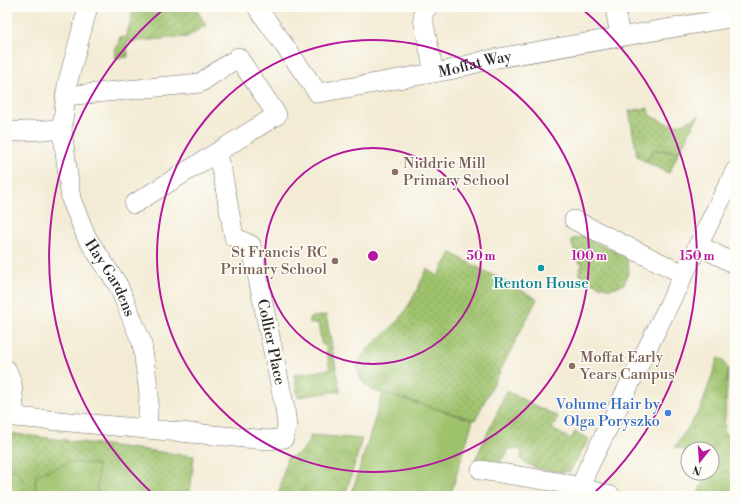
<svg xmlns="http://www.w3.org/2000/svg" width="742" height="503" font-family="'Libre Bodoni',serif">
<defs>
<pattern id="grass-dots" width="8" height="8" patternUnits="userSpaceOnUse"><rect width="8" height="8" fill="#9fc36d"/><path d="M2 2h.1M6 6h.1" fill="none" stroke="#829f5a" stroke-width="1.8" stroke-linecap="round"/></pattern>
<pattern id="park-crowns" width="20" height="18" patternUnits="userSpaceOnUse"><rect width="20" height="18" fill="#9fc36d"/><path d="M2 6a3 3 0 1 1 6 0M12 15a3 3 0 1 1 6 0" fill="none" stroke="#829f5a"/></pattern>
<pattern id="garden-furrows" width="10" height="10" patternUnits="userSpaceOnUse"><rect width="10" height="10" fill="#9fc36d"/><path d="M-1 1l2-2M0 10L10 0M9 11l2-2" fill="none" stroke="#829f5a"/></pattern>
</defs>
<rect width="100%" height="100%" fill="#fdfcf7"/>
<filter id="ink" filterUnits="userSpaceOnUse"><feTurbulence type="fractalNoise" baseFrequency=".025" numOctaves="2"/><feDisplacementMap in="SourceGraphic" scale="8" xChannelSelector="R" yChannelSelector="G"/><feConvolveMatrix kernelMatrix="1 2 1 2 8 2 1 2 1" color-interpolation-filters="sRGB"/></filter>
<filter id="wash" filterUnits="userSpaceOnUse"><feTurbulence type="fractalNoise" baseFrequency=".012" numOctaves="4" result="noise"/><feDisplacementMap in="SourceGraphic" scale="16" xChannelSelector="R" yChannelSelector="G"/><feGaussianBlur stdDeviation="0.9" result="paint"/><feColorMatrix in="noise" values="0 0 0 0 0 0 0 0 0 0 0 0 0 0 0 0 0 1.4 0 .05"/><feComposite in="paint" operator="in"/></filter>
<g filter="url(#wash)">
<rect width="100%" height="100%" fill="#f3ebd4"/>
<path fill="url(#grass-dots)" stroke="#65774c" d="M648,108L649,114C669,127 679,129 699,115L679,152L653,150L646,162L637,156L629,111Z
M583,236L627,258L629,271L624,284L609,289L602,285L601,287L578,273L583,264L577,261L571,240Z
M451,253L537,299L475,420L374,391C334,365 378,343 396,323C410,307 418,288 427,269L438,276Z
M7,433L194,456L190,493L221,496H7Z"/>
<path fill="url(#park-crowns)" stroke="#65774c" d="M718,358L723,360L728,370L724,431L735,449V496H698L705,473H712V449H688V451L675,447L701,408Z
M311,435L362,439L345,496H278L287,458C301,455 306,448 311,435Z
M7,469C23,470 23,484 23,496H7Z"/>
<path fill="url(#garden-furrows)" stroke="#65774c" d="M134,7H190L193,11L196,9L206,25L187,37L127,42L128,57L115,58V47H117L120,37L126,38Z
M653,150L679,152L669,173L646,162Z
M326,315L340,391L298,397L294,375L330,369L325,344L322,345L318,323L310,324L309,318Z
M507,391L558,417L552,429L571,439L575,432L589,439L570,471C560,474 526,468 521,459L522,450L510,448C500,466 495,465 475,460Z"/>
<path fill="#9fc36d" stroke="#65774c" d="M383,393L473,420L450,496H351Z
M71,462L98,465L97,496H35L36,475Z"/>
</g>
<g filter="url(#ink)">
<g fill="none" stroke-linecap="round" stroke-linejoin="round">
<g stroke="#716e66" stroke-width="20">
<g id="minor">
<path id="s1" d="M88,7L67,85L62,129L71,199L87,238L118,285L142,343L149,394L147,429L268,440L284,438L287,426L285,409L251,245L234,237L222,171L216,154"/>
<path id="s2" d="M257,7L318,93L450,70L487,60L735,17"/>
<path d="M428,7L423,12V19L434,73"/>
<path d="M615,7L620,37"/>
<path d="M65,96L200,83L231,62"/>
<path d="M7,132L62,129"/>
<path d="M134,204L277,115L238,57"/>
<path d="M574,220L683,274"/>
<path d="M698,245L735,264"/>
<path d="M7,370L12,383L15,417L147,429"/>
<path d="M481,470L563,483L611,496"/>
<path d="M581,487L587,470L735,171"/>
</g>
</g>
<use href="#minor" stroke="#fff" stroke-width="19"/>
</g>
</g>
<g fill="none" stroke="#b5179e" stroke-width="2">
<circle cx="373" cy="256" r="108"/>
<circle cx="373" cy="256" r="216"/>
<path d="M154 495A324 324 0 0 1 165 8M581 8A324 324 0 0 1 592 495"/>
</g>
<g fill="#8d6e63" stroke="#fdfcf7" stroke-width="1.5">
<circle cx="395" cy="172" r="4"/>
<circle cx="335" cy="261" r="4"/>
<circle cx="572" cy="366" r="4"/>
</g>
<circle fill="#0f9aa8" stroke="#fdfcf7" stroke-width="1.5" cx="541" cy="268" r="4"/>
<circle fill="#3f7fe0" stroke="#fdfcf7" stroke-width="1.5" cx="668" cy="413" r="4"/>
<g text-anchor="middle" dominant-baseline="central" stroke-width="3" stroke-linejoin="round" paint-order="stroke">
<g font-size="15" fill="#2b2b2b" stroke="#fdfcf7">
<text stroke="none"><textPath href="#s2" startOffset="265">Moffat Way</textPath></text>
<text stroke="none"><textPath href="#s1" startOffset="284">Hay Gardens</textPath></text>
<text transform="translate(271 342) rotate(78)">Collier Place</text>
</g>
<g font-size="15" fill="#785e54" stroke="#fdfcf7" text-anchor="start">
<text x="403" y="163">Niddrie Mill<tspan x="403" dy="17">Primary School</tspan></text>
<text x="327" y="252" text-anchor="end">St Francis' RC<tspan x="327" dy="17">Primary School</tspan></text>
<text x="580" y="357">Moffat Early<tspan x="580" dy="17">Years Campus</tspan></text>
</g>
<g font-size="15" fill="#0d838f" stroke="#fdfcf7">
<text x="541" y="283">Renton House</text>
</g>
<g font-size="15" fill="#366cbe" stroke="#fdfcf7" text-anchor="end">
<text x="660" y="404">Volume Hair by<tspan x="660" dy="17">Olga Poryszko</tspan></text>
</g>
</g>
<circle cx="373" cy="256" r="6" fill="#b5179e" stroke="#fdfcf7" stroke-width="2"/>
<g font-size="12" text-anchor="middle" font-weight="bold" fill="#b5179e" stroke="#fdfcf7" stroke-width="3" stroke-linejoin="round" paint-order="stroke">
<text x="481" y="260">50 m</text>
<text x="589" y="260">100 m</text>
<text x="697" y="260">150 m</text>
</g>
<rect width="742" height="503" fill="none" stroke="#fdfcf7" stroke-width="24"/>
<g transform="translate(700 461) rotate(197)"><circle r="19" fill="#fdfcf7" stroke="#a9a8a5"/>
<path d="M0-3L7 15L0 10L-7 15Z" fill="#b5179e"/>
<text y="-6" font-size="11" font-weight="bold" text-anchor="middle" fill="#2b2b2b">N</text>
</g>
</svg>
